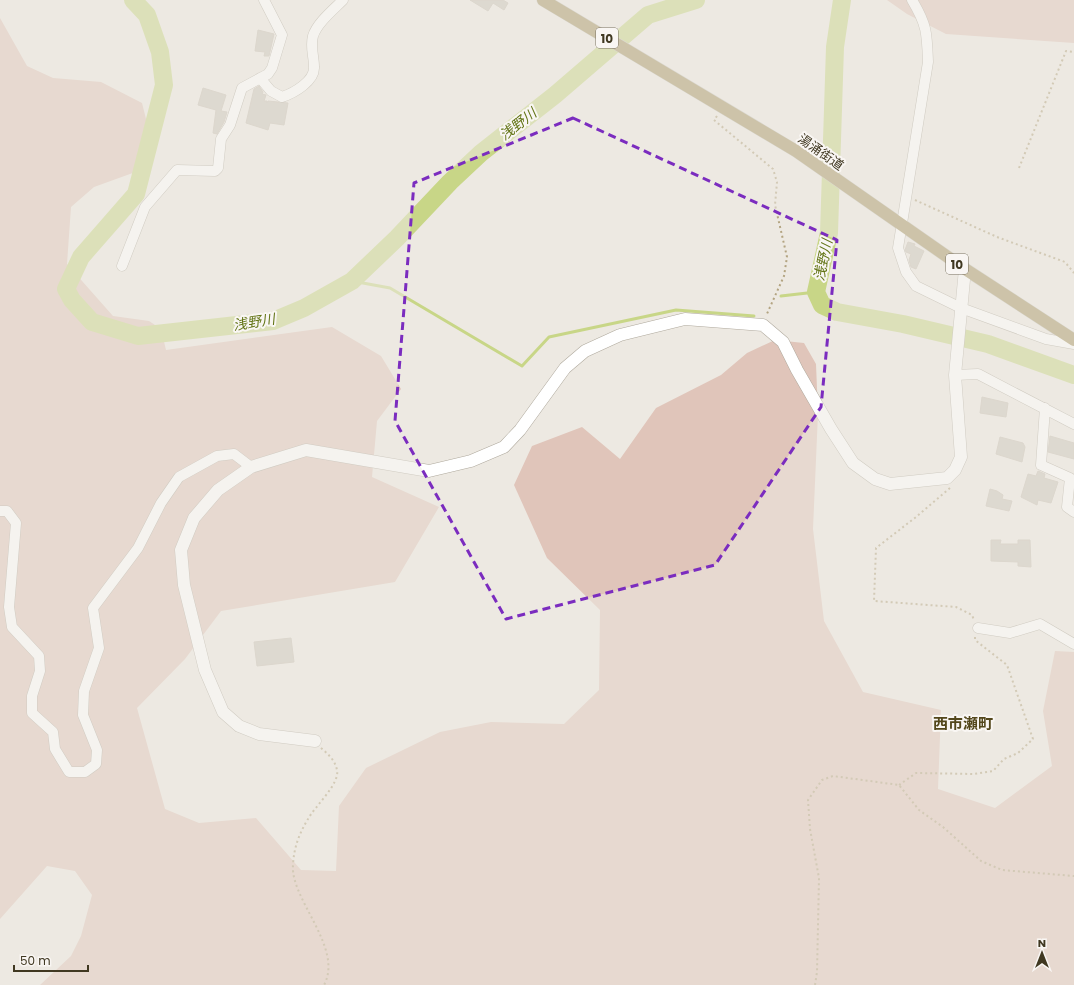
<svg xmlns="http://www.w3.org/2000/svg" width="1074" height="985" font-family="Poppins,'Noto Sans JP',sans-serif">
<rect width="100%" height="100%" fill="#ede9e2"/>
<path fill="#e0c5ba" d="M887,0H1074V43L946,34L907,14Z
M0,18L27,66L53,78L101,82L142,103L149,131L141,170L94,187L71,207L67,264L113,316L149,321L161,329L166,350L332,327L381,356L401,389L377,421L372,477L439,507L395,582L221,611L185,659L137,708L165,809L199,823L256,818L301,870L336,871L339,806L366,768L440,732L491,722L564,724L599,690L600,610L547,558L514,485L532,446L582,427L620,459L656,408L721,375L747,353L775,340L804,343L816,364L818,413L813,529L824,621L863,692L941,710L938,789L995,808L1052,766L1043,711L1055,651L1074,652V985H40L71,956L81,936L92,895L75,871L47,866L0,919Z"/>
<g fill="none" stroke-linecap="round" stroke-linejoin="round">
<path stroke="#c8d687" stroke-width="3" d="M352,281L390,288L522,366L549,337L676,310L754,316
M781,296L816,292"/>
<path stroke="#c8d687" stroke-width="18" d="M133,0L147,15L160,52L164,85L136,194L81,257L66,289L72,300L92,322L138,336L273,321L304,308L352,281L397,238L450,182L481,153L555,95L648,15L696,0
M842,0L835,47L829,233L816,292L822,305L837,312L903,324L988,344L1074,375"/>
</g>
<path fill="#cbc5ba" stroke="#c7c0b4" d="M470,0H503L508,3L504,10L493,3L488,11Z
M258,30L274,34L269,56H264L265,52L255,51Z
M259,86L263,92L262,94L266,95L264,101H267V103L268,101L288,103L284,125L270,123L268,130L246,123L254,89Z
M203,88L226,95L221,111L227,112L224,122L217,134L213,133L216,110L198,105Z
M908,242L915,244L914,246L924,251L916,269L911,267L909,260L911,254L906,252L905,250Z
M982,397L1008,403L1006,417L980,413Z
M1050,436L1074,443V459L1048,452Z
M1000,437L1023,443L1025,447L1022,462L996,454Z
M1038,471L1045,474L1044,478L1058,482L1051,503L1038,500L1037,505L1021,497L1028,474L1036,476Z
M990,489L997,491L1003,495L1002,499L1012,501L1009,511L986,506Z
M991,540H1001L1000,544H1018V540H1030L1031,567L1018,566V562L991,561Z
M291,638L294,662L257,666L254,642Z"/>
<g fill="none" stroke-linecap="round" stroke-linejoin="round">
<g stroke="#afa99d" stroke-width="11">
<path id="minor" d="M912,0C927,25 927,33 928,62L898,248L906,272L916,286L961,308L1046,339L1074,344
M260,78L271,91L282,97C294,93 315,81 314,67C314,56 310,47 313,36C317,23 333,10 343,0
M122,266L145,207L177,170L215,171L218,168L221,139L230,125L242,88L268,74L272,68L282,35L264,0
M955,375L978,374L1074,424
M1045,408L1041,465L1070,478L1067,507L1074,512
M0,511H7L16,523L9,607L12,627L39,656L40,671L32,696V713L53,732L55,749L69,772H85L96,764L97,750L83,715L84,691L99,648L93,608L138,548L161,503L179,477L217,456L234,454L251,467
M978,628L1010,633L1040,624L1074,644"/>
</g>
<g stroke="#afa99d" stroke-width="13">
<path id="tertiary" d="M315,741L259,734L239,726L223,712L205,670L184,585L181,550L194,518L218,490L251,467L306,450L429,471L471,461L504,447L520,430L565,368L585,351L620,335L685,319L763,325L783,342L797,370L831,429L853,463L875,479L890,484L947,478L955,470L961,457L955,375L965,269"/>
</g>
<g stroke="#cac7c1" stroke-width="13">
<path id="primary" d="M543,0L796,151L965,269L1074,340"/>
</g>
<path stroke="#b3a481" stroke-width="2" stroke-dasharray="2 3" stroke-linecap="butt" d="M717,116L714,120L773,169L777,182L775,205L787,257L784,276L766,316
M1019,168L1066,51L1074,52
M915,200L997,237L1065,262L1074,273
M950,488L916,517L876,548L874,601L956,607L972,615L974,620
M321,748C328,754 335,760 337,770C340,784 315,806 308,819C299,834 294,847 293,865C290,899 344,948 324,985
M899,785L916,773L974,774L993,771L1004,759L1018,753L1033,739L1007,665L975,640V637
M815,985L817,972L819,878L810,829L808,800L822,780L833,776L899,785L919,810L943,827L981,861L1002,870L1074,876"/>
<use href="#minor" stroke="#fff" stroke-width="10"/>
<use href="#tertiary" stroke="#fff" stroke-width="12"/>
<use href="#primary" stroke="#a69664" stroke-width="12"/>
</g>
<path d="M0 0H1074V985H0ZM573,118L837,240L821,407L715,565L506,619L395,421L414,183Z" fill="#ede9e2" fill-opacity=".55" fill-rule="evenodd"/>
<path fill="none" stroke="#7b2cbf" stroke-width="3" stroke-dasharray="8 5" stroke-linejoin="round" d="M573,118L837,240L821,407L715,565L506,619L395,421L414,183Z"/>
<g text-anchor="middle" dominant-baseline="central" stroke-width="4" stroke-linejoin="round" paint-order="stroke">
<g fill="#f9f6f3" stroke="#787160" stroke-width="1">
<rect x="596" y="28" width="22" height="20" rx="3"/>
<rect x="946" y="254" width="22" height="20" rx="3"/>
</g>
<g font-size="12" font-weight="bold" fill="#403821">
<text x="607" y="38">10</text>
<text x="957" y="264">10</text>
</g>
<g font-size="13" fill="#403821" stroke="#f9f6f3">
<text transform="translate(821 152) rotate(35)">湯涌街道</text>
</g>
<g font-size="14" font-style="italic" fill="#637516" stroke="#f9f6f3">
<text transform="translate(518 124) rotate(-38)">浅野川</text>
<text transform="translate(823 260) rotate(-78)">浅野川</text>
<text transform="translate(254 322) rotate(-9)">浅野川</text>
</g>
<g font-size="15" font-weight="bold" fill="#53471b" stroke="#f9f6f3">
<text x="963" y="723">西市瀬町</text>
</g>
</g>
<g transform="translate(1042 953)" stroke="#f9f6f3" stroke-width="3" paint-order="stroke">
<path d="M0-3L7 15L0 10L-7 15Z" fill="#403821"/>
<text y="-6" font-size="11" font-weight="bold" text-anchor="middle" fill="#403821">N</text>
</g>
<path d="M14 965v6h74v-6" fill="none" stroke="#403821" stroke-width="2"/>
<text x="20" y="965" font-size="12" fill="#403821" stroke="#f9f6f3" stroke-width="3" paint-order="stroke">50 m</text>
</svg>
